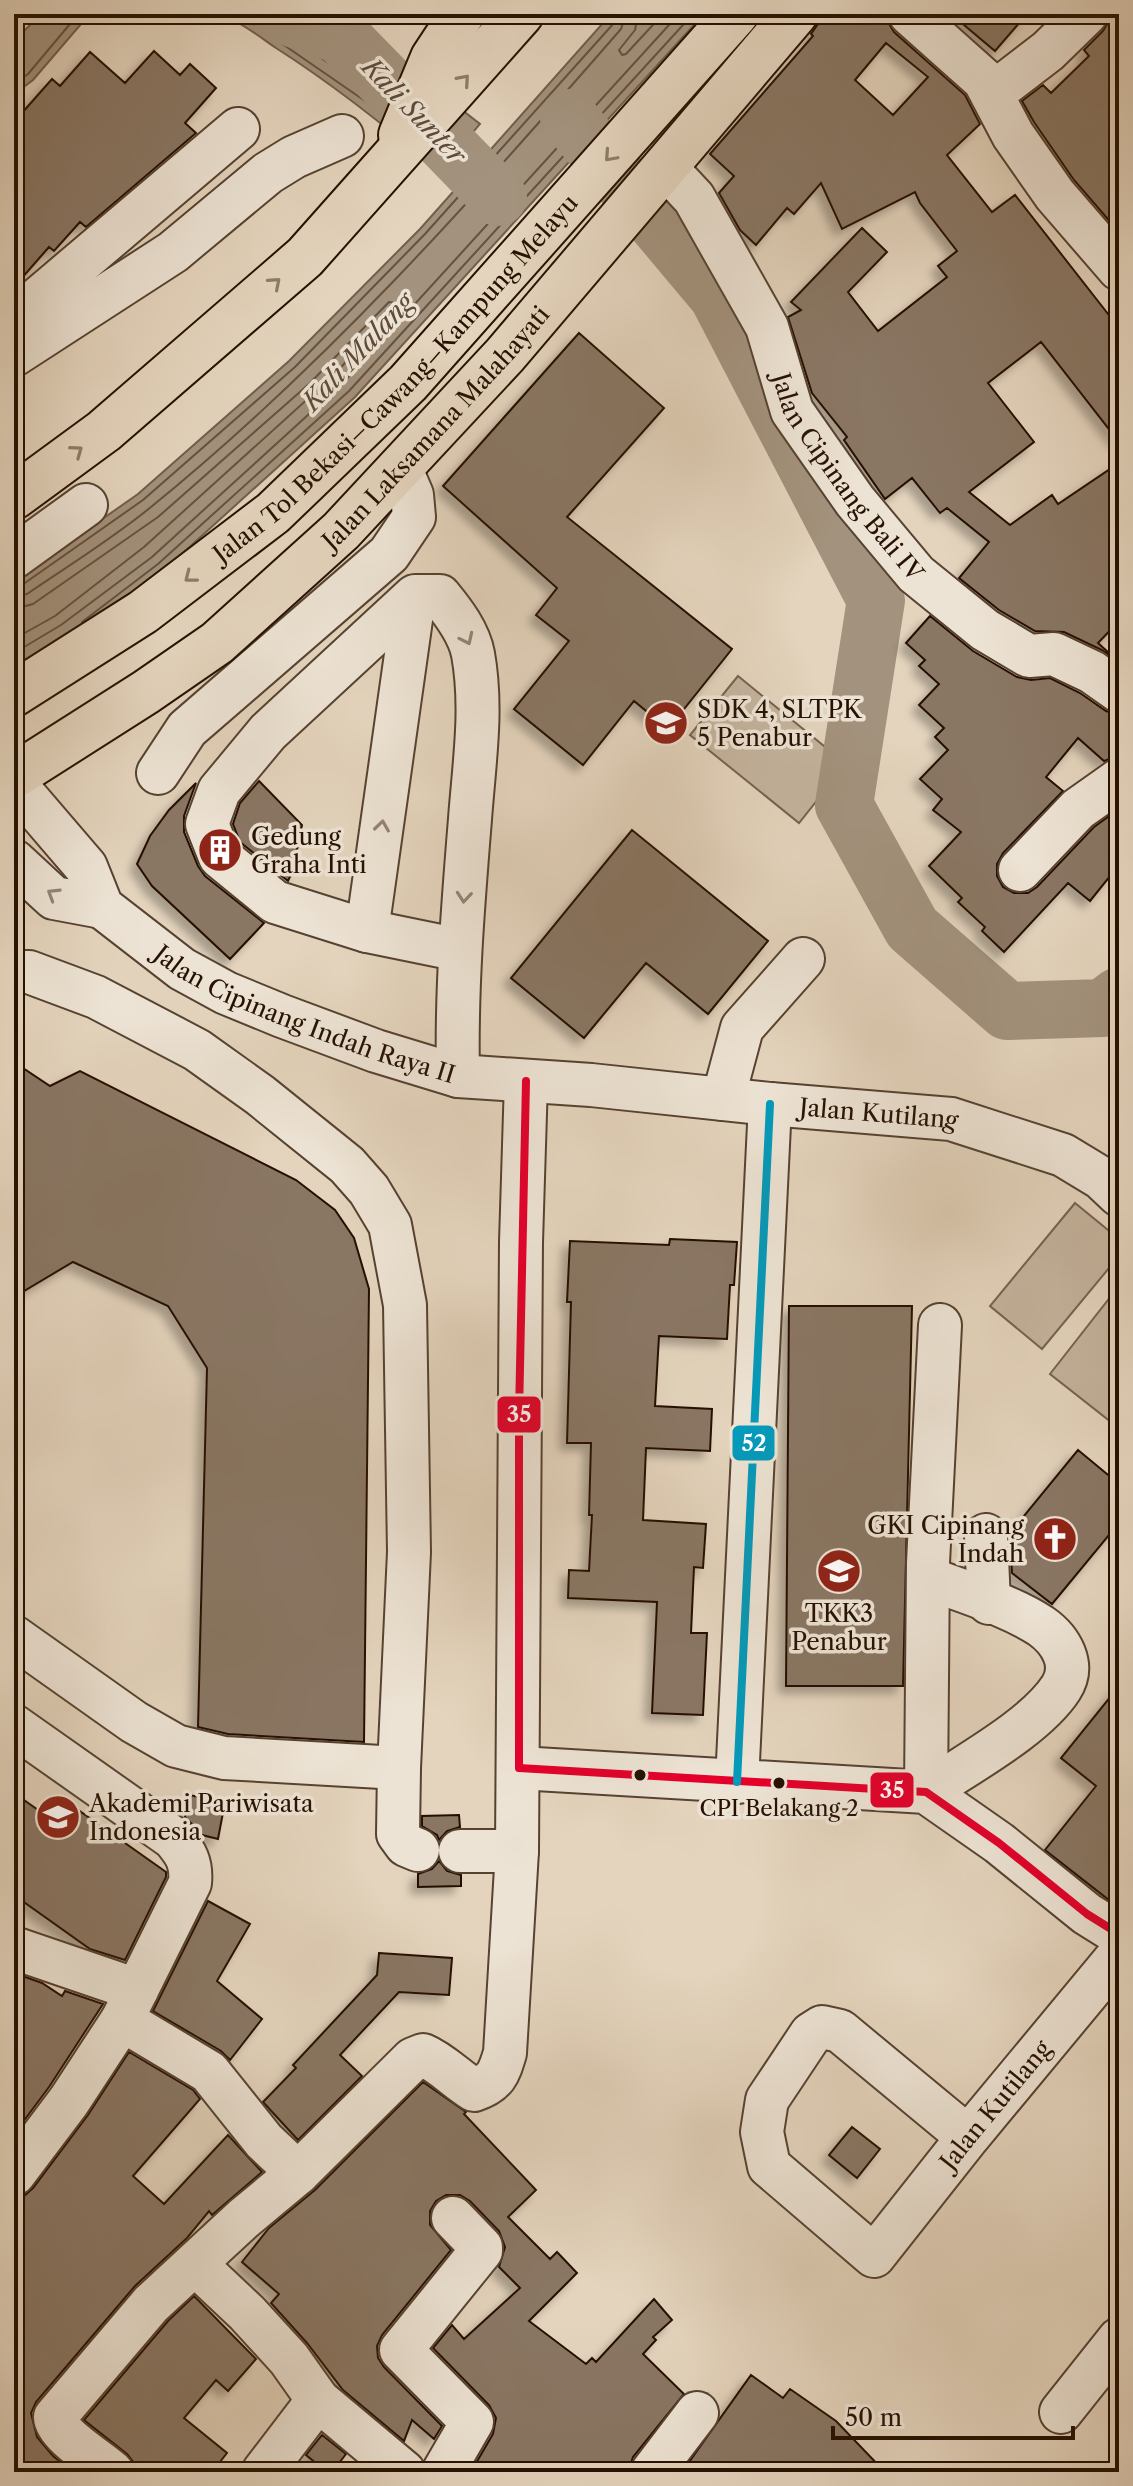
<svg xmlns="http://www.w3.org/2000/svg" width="1133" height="2486" font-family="'Libre Caslon Text',serif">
<defs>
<filter id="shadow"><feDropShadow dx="-7" dy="7" stdDeviation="4" flood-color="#0004"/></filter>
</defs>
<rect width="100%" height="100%" fill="#e4d4bd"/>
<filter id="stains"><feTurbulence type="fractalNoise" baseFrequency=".0025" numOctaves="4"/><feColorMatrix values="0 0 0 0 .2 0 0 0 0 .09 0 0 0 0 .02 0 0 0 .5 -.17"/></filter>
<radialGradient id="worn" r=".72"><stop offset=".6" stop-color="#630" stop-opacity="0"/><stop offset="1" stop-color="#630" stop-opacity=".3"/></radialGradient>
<path fill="#c4b39d" stroke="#756250" stroke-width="2" d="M738,676L846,764L799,823L690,735Z
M1075,1203L1119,1239V1256L1042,1349L990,1306Z
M1119,1286V1412L1111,1422L1050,1374Z"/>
<path fill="#a3927d" stroke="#715e4c" stroke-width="2" d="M41,14H101L81,24L33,80L14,94V41Z
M217,14H344L361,22L417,75L480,124L439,172C387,127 334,85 276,48C257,35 239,20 217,14Z
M611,14H704L355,397L163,571L71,641L14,674V581L138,494L289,361L420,229Z"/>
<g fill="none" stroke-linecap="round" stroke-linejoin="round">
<path stroke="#645240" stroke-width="2" d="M239,14L384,114
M257,14L388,104
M279,14L330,47L333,42L323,28L321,14
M333,14L339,30L351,37L397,81
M343,14L346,23L357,29L401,71
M638,14L635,30L619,50L622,55L626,54L663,14
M14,84L28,74L75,18L83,14
M14,587L22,585L143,500L295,367L425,234L614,23L616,14
M14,597L27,594C68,566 112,539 151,507C325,366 474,198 621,29L626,14
M14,609L33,604L158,517L309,384L389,302L395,303V308L333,376L144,547L55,616L14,639
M82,622L158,564L349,391L693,14
M14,653L61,625L152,557L342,384L679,14"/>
<path stroke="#a3927d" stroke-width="58" d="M281,14L340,35L498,197
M569,118L718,296L876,600L844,805L912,928L1007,1011L1103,1008L1119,996"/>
</g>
<path fill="#897663" stroke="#261102" stroke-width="2" fill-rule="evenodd" filter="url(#shadow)" d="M825,14H887L888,22L894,32L965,95L980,124L947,155L992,212L1015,195L1119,328V442L1041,342L988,383L1034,442L969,492L1010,525L1052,495L1058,504L1119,463V621L1098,643L1119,662L1102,650L1064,632L1035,631L999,610L959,578L989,542L947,508L940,513L912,478L885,499L844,440L847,437L812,393L788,317L801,310L791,302L862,228L887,252L848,292L878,331L947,277L938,266L957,251L920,203L915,192L842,229L821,183L794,214L787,208L756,245L740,230L719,193L734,176L710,154L813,36L811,34ZM886,43L928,77L893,115L855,80Z
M951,14H1027L995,51Z
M1109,14H1119V232L1074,180L1034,122L1022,101L1043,85L1051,93L1089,56L1084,50L1103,31L1109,21Z
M154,51L180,75L190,64L216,88L185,123L196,133L86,227L80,222L54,251L49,247L14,287V122L52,79L60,86L90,52L125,83Z
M579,333L664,408L567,517L732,649L668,729L634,701L583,765L514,709L569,641L536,615L557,588L443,486Z
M930,616L973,651L1017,677L1031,680L1050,678L1080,693L1106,711L1119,715V756L1104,761L1078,738L1046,777L1063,791L1003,853L997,864V876L1003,887L1014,893H1028L1037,887L1094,827L1119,809V865L1090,901L1068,883L1004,952L982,931L985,927L958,902L962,898L929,866L961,832L933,810L942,799L920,779L948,750L935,737L944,728L919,705L939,684L919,666L925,660L906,643Z
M259,781L302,825L293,870L288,881L240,842L233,824L240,803Z
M196,783L184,816V832L198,866L205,876L264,923L230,959L152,886L137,864L150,836L169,810Z
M632,830L768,941L708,1014L646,963L584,1038L511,978Z
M14,1062L50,1086L80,1071L296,1180L335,1210L354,1238L369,1289L364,1742L228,1734L198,1727L207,1368L168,1306L73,1262L14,1297Z
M670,1239L737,1242L734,1285H730L727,1339L659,1336L655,1406L712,1409L710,1451L646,1448L643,1520L706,1524L703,1568L694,1567L691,1633H707L703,1715L652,1713L657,1602L568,1598L569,1570L589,1571L592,1515H589L591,1443H567L571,1302H567L570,1241L669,1245Z
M789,1306H912L903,1686H786Z
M1078,1450L1119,1484V1523L1052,1604L1012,1573L1010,1533Z
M1119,1686V1887L1109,1900L1045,1850L1096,1786L1061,1758Z
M14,1793L51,1819L64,1800L166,1872V1877L125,1960L90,1949L14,1895Z
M189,1795L225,1802L218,1839L202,1835L185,1817Z
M459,1815L460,1827L447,1831L439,1840L437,1835L422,1826V1816Z
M439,1861L447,1871L461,1875V1886L418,1887V1874L432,1869Z
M208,1901L250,1924L217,1981L262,2019L230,2060L221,2051L153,2011Z
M379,1953L452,1958L449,1995L399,1992L340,2055L362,2076L298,2140L263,2102L296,2068L293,2065L377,1975Z
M14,1973L42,1983L62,1996L65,1991L103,2004L49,2087L14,2134Z
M129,2052L193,2090L200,2099L133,2176L164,2204L228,2135L262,2172L212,2215L209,2211L187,2238L135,2286L36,2402L31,2413L37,2437L53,2456L73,2472H14V2198L24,2196L33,2188L88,2115Z
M423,2082L466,2112L464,2114L536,2190L508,2217L550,2259L557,2252L577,2273L529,2321L586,2364L592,2358L596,2362L654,2299L672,2320L653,2337L656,2340L643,2354L684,2394L633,2457L628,2472L472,2470L493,2434L496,2418L489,2405L433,2348L452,2325L464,2339L520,2288L499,2267L505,2247L499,2231L470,2201L460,2195H446L436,2201L430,2211V2225L451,2250L382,2335L377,2346L378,2358L384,2367L442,2426L434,2439L412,2420L404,2441L343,2390L307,2343L271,2303L279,2294L242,2262L269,2228L315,2190Z
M852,2127L880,2149L857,2178L829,2155Z
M194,2296L256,2359L228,2391L216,2380L184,2418L227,2453L212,2472H135L134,2463L127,2454L84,2420L168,2321Z
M751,2375L783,2398L790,2389L836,2421L885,2472H682Z
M322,2435L346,2454L332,2472H327L306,2455Z"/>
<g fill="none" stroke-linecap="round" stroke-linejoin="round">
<g stroke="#564231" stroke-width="46">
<g id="minor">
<path d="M910,14L984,80L1013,135L1055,195L1119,269"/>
<path d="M992,94L1048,51L1086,14"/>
<path id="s1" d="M666,168L694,198L767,327L792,411L855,501L916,574L985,630L1029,656L1054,654L1092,672L1119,691"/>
<path d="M14,319L238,129"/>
<path d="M14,355L173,252L268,173L294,157L342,136"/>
<path d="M14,557L86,505"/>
<path d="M158,773L187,729L389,554L414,517L412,495L400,467"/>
<path id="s2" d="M14,783L86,867L102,907L182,969L226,993L282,1016L376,1051L458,1076L591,1085L770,1104L951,1119L1063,1155L1101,1178L1119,1195"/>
<path d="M14,861L54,898L102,907"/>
<path d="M1020,870L1078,809L1119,780"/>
<path d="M367,931L414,598"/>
<path d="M14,972H29L96,997L197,1050L260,1095L347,1165L369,1190L390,1225L405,1305L409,1552L399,1768L398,1834L406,1845L418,1850"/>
<path d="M458,1076C456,990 463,905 470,819C474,764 483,709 473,654C469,633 454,613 440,596H415L268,732L219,791L207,824L220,857L275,902L367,931L460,950"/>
<path d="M723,1099L742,1028L803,959"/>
<path d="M986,1535L989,1603"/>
<path d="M14,1637L134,1722L176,1746L224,1758L399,1768"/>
<path d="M14,1726L173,1838C186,1853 192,1863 190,1883L122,2020L69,2101L14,2174"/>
<path d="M519,1768L926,1792L999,1843L1087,1914L1119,1934"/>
<path d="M737,1782L770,1104"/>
<path d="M926,1792L928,1563L940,1325"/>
<path d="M926,1792C965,1765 1035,1728 1061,1688C1076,1665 1061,1640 1041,1626C1009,1605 964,1592 928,1578"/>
<path d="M460,1851H517"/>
<path d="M14,1948L137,1990"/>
<path d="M122,2020L209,2072L264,2141L298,2173"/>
<path id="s3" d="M968,2137L840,2031L822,2027L811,2034L767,2100L762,2132L769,2166L874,2256L968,2137L1119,1955"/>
<path d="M195,2264L247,2313L289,2359L318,2400L404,2472"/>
<path d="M1061,2412L1119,2339"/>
<path d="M112,2472C98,2459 56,2435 55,2417L151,2304L244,2218L298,2173L413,2059L423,2055C442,2063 456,2079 474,2090C496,2083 499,2073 505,2053L517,1851L521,1242L526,1081"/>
<path d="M263,2472L318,2400"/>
<path d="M443,2472L472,2422L401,2350L481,2251V2247L453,2218"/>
<path d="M652,2472L697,2413"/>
</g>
</g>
<g stroke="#261102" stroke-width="48">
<g id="major">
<path id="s4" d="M14,776L146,692L217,643L341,531L505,355L795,14"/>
</g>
</g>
<g stroke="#261102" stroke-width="48">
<g id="highway">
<path d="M401,135L433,58L462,14"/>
<path d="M14,497L104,431L305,257L521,14"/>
<path id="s5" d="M14,694L143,612L273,513L408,383L736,14"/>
</g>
</g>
<use href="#minor" stroke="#ede3d4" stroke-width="42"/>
<use href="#major" stroke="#e4d4bd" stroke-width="44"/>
<use href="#highway" stroke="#e4d4bd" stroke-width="44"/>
<g stroke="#ede3d4" stroke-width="14">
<path id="bus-1" d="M526,1081L519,1415V1768L926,1792L999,1843L1087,1914L1119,1934"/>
</g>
<g stroke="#ede3d4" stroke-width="14">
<path id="bus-2" d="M737,1782L770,1104"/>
</g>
<use href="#bus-1" stroke="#e4002b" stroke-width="8"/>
<use href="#bus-2" stroke="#049aba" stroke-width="8"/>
</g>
<defs><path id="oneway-chevron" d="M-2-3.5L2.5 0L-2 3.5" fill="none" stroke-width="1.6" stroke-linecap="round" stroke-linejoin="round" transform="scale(2)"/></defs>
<g stroke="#8e7c69">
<use href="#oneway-chevron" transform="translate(464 80) rotate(-49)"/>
<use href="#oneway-chevron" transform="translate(610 156) rotate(132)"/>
<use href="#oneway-chevron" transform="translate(275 283) rotate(-41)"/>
<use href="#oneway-chevron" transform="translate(77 451) rotate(-36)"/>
<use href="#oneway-chevron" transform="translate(190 577) rotate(142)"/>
</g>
<g stroke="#938476">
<use href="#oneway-chevron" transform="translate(467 639) rotate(65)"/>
<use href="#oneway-chevron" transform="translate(382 826) rotate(-82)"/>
<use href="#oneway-chevron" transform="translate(53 894) rotate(-148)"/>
<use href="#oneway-chevron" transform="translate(464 897) rotate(95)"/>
</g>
<defs>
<g id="school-disc" transform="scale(2.3)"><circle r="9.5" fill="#8f2418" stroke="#ede3d4"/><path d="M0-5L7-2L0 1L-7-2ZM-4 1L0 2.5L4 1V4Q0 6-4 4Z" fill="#fff"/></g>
<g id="building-disc" transform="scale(2.3)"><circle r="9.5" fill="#8f2418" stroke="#ede3d4"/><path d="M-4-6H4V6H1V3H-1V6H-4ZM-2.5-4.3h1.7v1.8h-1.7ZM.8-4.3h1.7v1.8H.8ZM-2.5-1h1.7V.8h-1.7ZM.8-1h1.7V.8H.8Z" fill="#fff"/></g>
<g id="church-disc" transform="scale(2.3)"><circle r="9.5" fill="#8f2418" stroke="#ede3d4"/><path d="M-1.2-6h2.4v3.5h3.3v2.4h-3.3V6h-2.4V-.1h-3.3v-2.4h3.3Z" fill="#fff"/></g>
<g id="university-disc" transform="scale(2.3)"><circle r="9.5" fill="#8f2418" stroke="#ede3d4"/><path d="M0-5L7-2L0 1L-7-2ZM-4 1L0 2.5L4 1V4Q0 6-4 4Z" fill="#fff"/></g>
</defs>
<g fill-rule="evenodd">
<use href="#school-disc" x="666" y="723"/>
<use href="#building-disc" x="220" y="850"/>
<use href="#church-disc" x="1055" y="1539"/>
<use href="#school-disc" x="839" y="1571"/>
<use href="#university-disc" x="58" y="1817"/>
</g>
<g fill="#261102" stroke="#ede3d4" stroke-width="3">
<circle cx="640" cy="1775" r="7"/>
<circle cx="779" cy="1783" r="7"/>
</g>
<g text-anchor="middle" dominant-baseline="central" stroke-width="7" stroke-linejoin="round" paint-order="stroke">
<g font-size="22" fill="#261102" stroke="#ede3d4">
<text x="779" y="1808">CPI Belakang 2</text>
</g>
<g font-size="24" fill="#261102" stroke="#ede3d4">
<text stroke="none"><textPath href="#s5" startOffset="498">Jalan Tol Bekasi–Cawang–Kampung Melayu</textPath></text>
<text stroke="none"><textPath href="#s4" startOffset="550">Jalan Laksamana Malahayati</textPath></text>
<text stroke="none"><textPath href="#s1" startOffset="362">Jalan Cipinang Bali IV</textPath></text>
<text stroke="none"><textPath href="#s2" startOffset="386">Jalan Cipinang Indah Raya II</textPath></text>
<text stroke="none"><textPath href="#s2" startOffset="974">Jalan Kutilang</textPath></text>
<text stroke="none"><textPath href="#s3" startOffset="676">Jalan Kutilang</textPath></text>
</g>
<g font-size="24" fill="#261102" stroke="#ede3d4" text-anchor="start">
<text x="697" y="709">SDK 4, SLTPK<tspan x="697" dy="28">5 Penabur</tspan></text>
<text x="251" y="836">Gedung<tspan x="251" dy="28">Graha Inti</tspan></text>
<text x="1024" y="1525" text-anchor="end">GKI Cipinang<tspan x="1024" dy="28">Indah</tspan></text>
<text x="839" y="1613" text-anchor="middle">TKK3<tspan x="839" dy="28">Penabur</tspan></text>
<text x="89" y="1803">Akademi Pariwisata<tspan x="89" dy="28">Indonesia</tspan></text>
</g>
<g font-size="26" font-style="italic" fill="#5e4b39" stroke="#ede3d4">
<text transform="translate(414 111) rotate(46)">Kali Sunter</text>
<text transform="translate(358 352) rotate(-47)">Kali Malang</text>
</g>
</g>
<g stroke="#ede3d4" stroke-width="3">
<rect x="496" y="1395" width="46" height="39" rx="8" fill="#e4002b"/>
<rect x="731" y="1424" width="45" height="38" rx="8" fill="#049aba"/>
<rect x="869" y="1771" width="46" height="38" rx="8" fill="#e4002b"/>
</g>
<g font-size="22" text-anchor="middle" font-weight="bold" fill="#fff">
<text x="519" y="1422">35</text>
<text x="754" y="1451">52</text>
<text x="892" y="1798">35</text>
</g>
<rect width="1133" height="2486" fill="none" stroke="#e4d4bd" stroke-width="48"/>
<rect x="16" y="16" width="1101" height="2454" fill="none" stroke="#261102" stroke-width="4"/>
<rect x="24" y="24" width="1085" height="2438" fill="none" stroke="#261102" stroke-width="2"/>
<path d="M833 2426v12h240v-12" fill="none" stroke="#261102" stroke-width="4"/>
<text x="845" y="2426" font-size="24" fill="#261102" stroke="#ede3d4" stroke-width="6" paint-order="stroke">50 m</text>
<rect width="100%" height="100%" filter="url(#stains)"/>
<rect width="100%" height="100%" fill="url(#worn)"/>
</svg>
